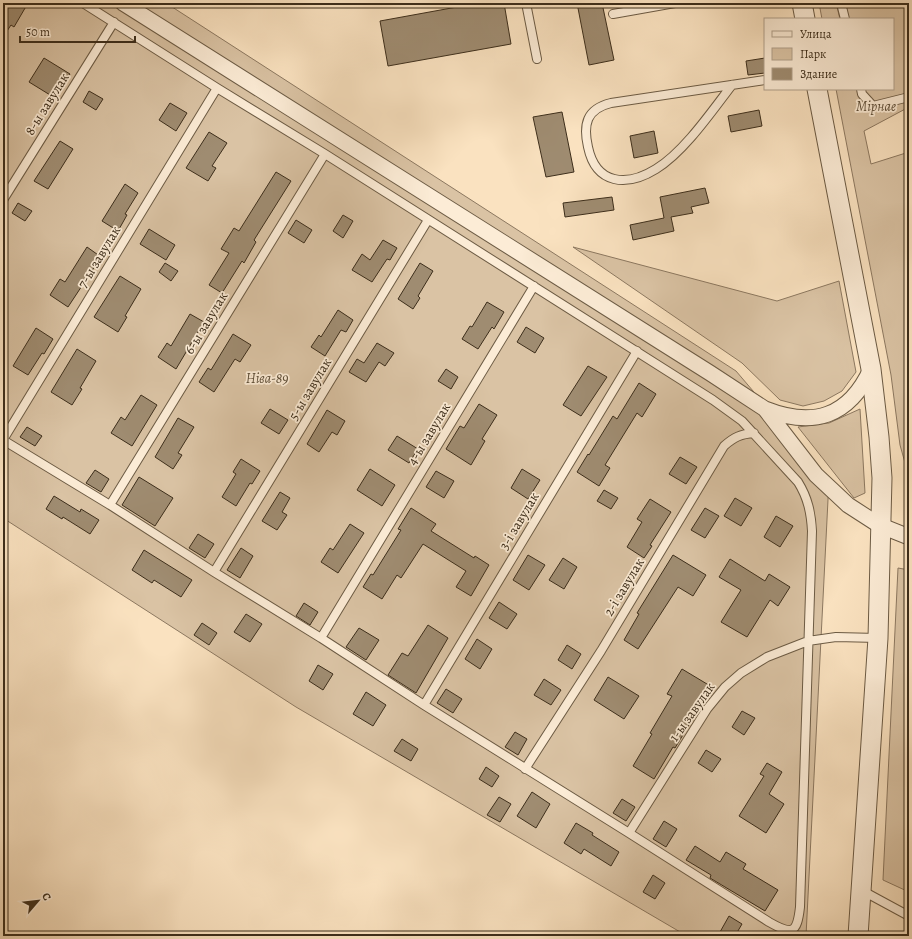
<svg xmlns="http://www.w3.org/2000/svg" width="912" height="939" font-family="Alegreya,serif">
<rect width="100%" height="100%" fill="#fae2c0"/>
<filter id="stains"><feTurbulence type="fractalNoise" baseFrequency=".005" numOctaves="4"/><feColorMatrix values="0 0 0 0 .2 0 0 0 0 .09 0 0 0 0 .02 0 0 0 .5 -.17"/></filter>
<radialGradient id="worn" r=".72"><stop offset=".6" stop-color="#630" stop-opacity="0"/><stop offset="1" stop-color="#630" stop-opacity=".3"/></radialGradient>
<path fill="#dac3a4" stroke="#8c7860" d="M3,3H166L736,371L829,480L806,936H687L296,707L3,518Z
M819,3H836L840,19H822Z
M838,3H909V107L864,131L871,164L909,152V477L900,445L891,375L836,89H893V19H841Z
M573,247L777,301L839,281L856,372L842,391L824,401L803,406L780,400L742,363Z
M860,409L865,493L854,498L798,427L829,423Z
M898,568L909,570V892L883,880Z"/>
<path fill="#9f8c71" stroke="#3d2e1b" d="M3,3H28L14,27L11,25L3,37Z
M479,3H504L511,44L388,66L380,21Z
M577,3H602L614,60L589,65Z
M44,58L70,74L55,98L29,82Z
M765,58V73L748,75L746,61Z
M89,91L103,99L96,110L83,102Z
M170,103L187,113L176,131L159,120Z
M759,110L762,126L731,132L728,116Z
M562,112L574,172L546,177L533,117Z
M654,131L658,153L634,158L630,136Z
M209,132L227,143L212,166L216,168L208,181L186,168Z
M60,141L73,149L48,189L34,181Z
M276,172L291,181L254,240L256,242L244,263L242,261L222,293L209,285L229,253L221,249L234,228L239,231Z
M125,184L138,193L125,214L127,215L118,231L102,221Z
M705,188L709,203L691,207L693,213L671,217L674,231L633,240L630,225L664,218L660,197Z
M612,197L614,210L565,217L563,203Z
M18,203L32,211L25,221L12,213Z
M343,215L353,221L343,238L333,231Z
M296,220L312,230L304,243L288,233Z
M149,229L175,245L166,260L140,244Z
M383,240L397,248L390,260L387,259L372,282L352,270L362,254L370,260Z
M87,247L101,257L68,307L50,295L60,279L65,282Z
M165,263L178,271L171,281L159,272Z
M420,263L433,271L418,296L420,298L413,309L398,299Z
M120,276L141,289L125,316L127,317L118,332L94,317Z
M487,302L504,312L494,329L492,327L478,349L462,339L470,326L472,327Z
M338,310L353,320L346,332L341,330L325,356L311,347L319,335L321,337Z
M190,314L204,322L176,369L158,357L167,343L171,346Z
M526,327L544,338L535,353L517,342Z
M36,328L53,339L44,354L42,353L28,375L13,366Z
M233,334L251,345L240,362L235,359L214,392L199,382L208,368L211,370Z
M377,343L394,353L385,366L379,362L366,382L349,372L357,359L364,363Z
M77,349L96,361L80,388L82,389L72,405L51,392Z
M588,366L607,377L581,416L563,405Z
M446,369L458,377L451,389L438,381Z
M639,383L656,394L642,417L637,413L605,465L610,468L599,486L577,472L588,454L589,455L613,416L617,419Z
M141,395L157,405L132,446L111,433L121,417L125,420Z
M479,404L497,415L482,439L485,441L471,465L446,449L460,426L464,428Z
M270,409L288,420L279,434L261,423Z
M327,410L345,421L337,435L332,432L319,452L307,444Z
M178,418L194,427L178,453L182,455L173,469L155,457Z
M27,427L42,436L35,446L20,437Z
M397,436L418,449L409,463L388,450Z
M680,457L697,467L686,484L669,474Z
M241,459L260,471L252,484L250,483L236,506L222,497L236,474L233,472Z
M370,469L395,485L382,506L357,490Z
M522,469L540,480L528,499L511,488Z
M95,470L109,479L101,492L86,483Z
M436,471L454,481L444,498L426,487Z
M139,477L173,498L155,526L122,505Z
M604,490L618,498L611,509L597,501Z
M280,492L290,498L282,512L287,515L277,530L262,521Z
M54,496L80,512L81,509L99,520L90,534L63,517L62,519L46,509Z
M735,498L752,508L741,526L724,516Z
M650,499L671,512L650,545L652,546L644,558L627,547L642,522L637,519Z
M411,508L436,524L431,531L474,558L475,556L489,565L471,596L456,587L466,571L423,544L401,578L397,575L382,599L363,587L371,574L373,575L401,530L398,529Z
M705,508L719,516L705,538L691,530Z
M776,516L793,526L780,547L764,537Z
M350,524L364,533L338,573L321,562L330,548L333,550Z
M198,534L214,544L205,558L189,548Z
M241,548L253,556L240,578L227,570Z
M144,550L192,580L181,597L154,580L152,583L132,570Z
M528,555L545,565L529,590L513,580Z
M673,555L706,575L693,596L678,587L638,649L624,640L639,614L637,613Z
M563,558L577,567L564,589L549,580Z
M730,559L765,581L769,574L790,587L778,606L770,600L747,637L721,622L741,590L719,577Z
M499,602L517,614L507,629L489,618Z
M304,603L318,612L310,625L296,616Z
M246,614L262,624L250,642L234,632Z
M202,623L217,633L209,645L194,635Z
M428,625L448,638L416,693L388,675L402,653L408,656Z
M359,628L379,640L366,660L346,647Z
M477,639L492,649L480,669L465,659Z
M567,645L581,654L572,669L558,660Z
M318,665L333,674L323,690L309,681Z
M682,669L712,687L675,748L673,747L654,779L633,766L652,734L650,733L672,696L667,694Z
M608,677L639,696L624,719L594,700Z
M544,679L561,690L551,705L534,695Z
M446,689L462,699L453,713L437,703Z
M366,692L386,705L373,726L353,714Z
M742,711L755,718L744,735L732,727Z
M515,732L527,739L518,755L505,747Z
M402,739L418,749L411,761L394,751Z
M706,750L721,759L712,772L698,763Z
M767,763L782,772L769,794L784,804L766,833L739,816L764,776L760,774Z
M486,767L499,776L492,787L479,779Z
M532,792L550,804L536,828L517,816Z
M499,797L511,804L500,822L487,815Z
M622,799L635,807L626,821L613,813Z
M664,821L677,829L666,847L653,839Z
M576,823L593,833L592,835L619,852L611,866L584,849L581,854L564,843Z
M695,846L720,862L726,852L746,864L743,869L778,890L765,911L710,878L711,875L686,860Z
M653,875L665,883L655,899L643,892Z
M729,916L742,924L735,936H727L720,932Z"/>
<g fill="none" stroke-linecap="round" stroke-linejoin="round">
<g stroke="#6c5b44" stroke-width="10">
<path id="service" d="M83,3L217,88L325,154L713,400L742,421L798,482C808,498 811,513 812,531L800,907C797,934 792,935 769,922L629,833L424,705L321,638L214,572L110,505L3,440L217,88
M526,3L537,59
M841,3L845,19
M613,14L675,3
M732,85C712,111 684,152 656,169C627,187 596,185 588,147C583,125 586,109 611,103L765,80
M861,89L862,94L873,106L909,97
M3,200L114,22
M110,505L325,154
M214,572L428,220
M321,638L534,286
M424,705L637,351
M525,769L601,651L724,446C734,437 741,434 754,433
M629,833L707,709L725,687L741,673L767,657L808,641L836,637L878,638
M861,890L909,916"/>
</g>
<g stroke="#6c5b44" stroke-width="17">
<path id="minor" d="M123,3L710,373L765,409L816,475L848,505L879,525L909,537
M765,409C813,428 849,417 871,369"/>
</g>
<g stroke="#6c5b44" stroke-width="21">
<path id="tertiary" d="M802,3L805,19
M817,89L871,369L879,437L882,478L878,638L858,936"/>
</g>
<use href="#service" stroke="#fcecd6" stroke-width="8"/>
<use href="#minor" stroke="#fcecd6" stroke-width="15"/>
<use href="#tertiary" stroke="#fcecd6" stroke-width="19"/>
</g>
<g text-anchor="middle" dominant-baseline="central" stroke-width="3.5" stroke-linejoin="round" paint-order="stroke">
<g font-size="14" fill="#3d2e1b" stroke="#fcecd6">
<text transform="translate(47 104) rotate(-58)">8-ы завулак</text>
<text transform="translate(99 257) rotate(-59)">7-ы завулак</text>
<text transform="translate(206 323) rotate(-59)">6-ы завулак</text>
<text transform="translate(310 389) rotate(-59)">5-ы завулак</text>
<text transform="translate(429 434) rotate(-59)">4-ы завулак</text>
<text transform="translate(519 521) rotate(-59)">3-і завулак</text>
<text transform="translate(624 587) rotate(-59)">2-і завулак</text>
<text transform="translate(692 712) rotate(-55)">1-ы завулак</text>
</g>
<g font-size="14" font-style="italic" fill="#5c4c36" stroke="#fcecd6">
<text x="876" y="106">Мірнае</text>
<text x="267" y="378">Ніва-89</text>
</g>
</g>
<rect width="912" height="939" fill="none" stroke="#fae2c0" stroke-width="16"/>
<rect x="4" y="4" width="904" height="931" fill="none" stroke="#3d2e1b" stroke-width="2"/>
<rect x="8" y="8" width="896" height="923" fill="none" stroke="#3d2e1b"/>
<rect x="764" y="18" width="130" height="72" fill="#fcecd6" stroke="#b0a08b"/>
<rect x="772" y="31" width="20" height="6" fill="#fcecd6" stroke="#b0a08b"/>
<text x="800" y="38" font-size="12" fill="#3d2e1b">Улица</text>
<rect x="772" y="48" width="20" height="12" fill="#dac3a4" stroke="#b0a08b"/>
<text x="800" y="58" font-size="12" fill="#3d2e1b">Парк</text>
<rect x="772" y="68" width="20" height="12" fill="#9f8c71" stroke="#b0a08b"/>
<text x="800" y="78" font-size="12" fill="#3d2e1b">Здание</text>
<g transform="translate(38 901) rotate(62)" stroke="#fcecd6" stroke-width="3" paint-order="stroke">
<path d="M0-3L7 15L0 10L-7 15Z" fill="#3d2e1b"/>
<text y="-6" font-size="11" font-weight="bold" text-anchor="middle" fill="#3d2e1b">С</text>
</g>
<path d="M20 36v6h115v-6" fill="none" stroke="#3d2e1b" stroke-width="2"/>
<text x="26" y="36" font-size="12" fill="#3d2e1b" stroke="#fcecd6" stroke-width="3" paint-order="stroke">50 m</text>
<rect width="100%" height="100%" filter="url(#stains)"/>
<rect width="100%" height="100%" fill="url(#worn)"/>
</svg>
